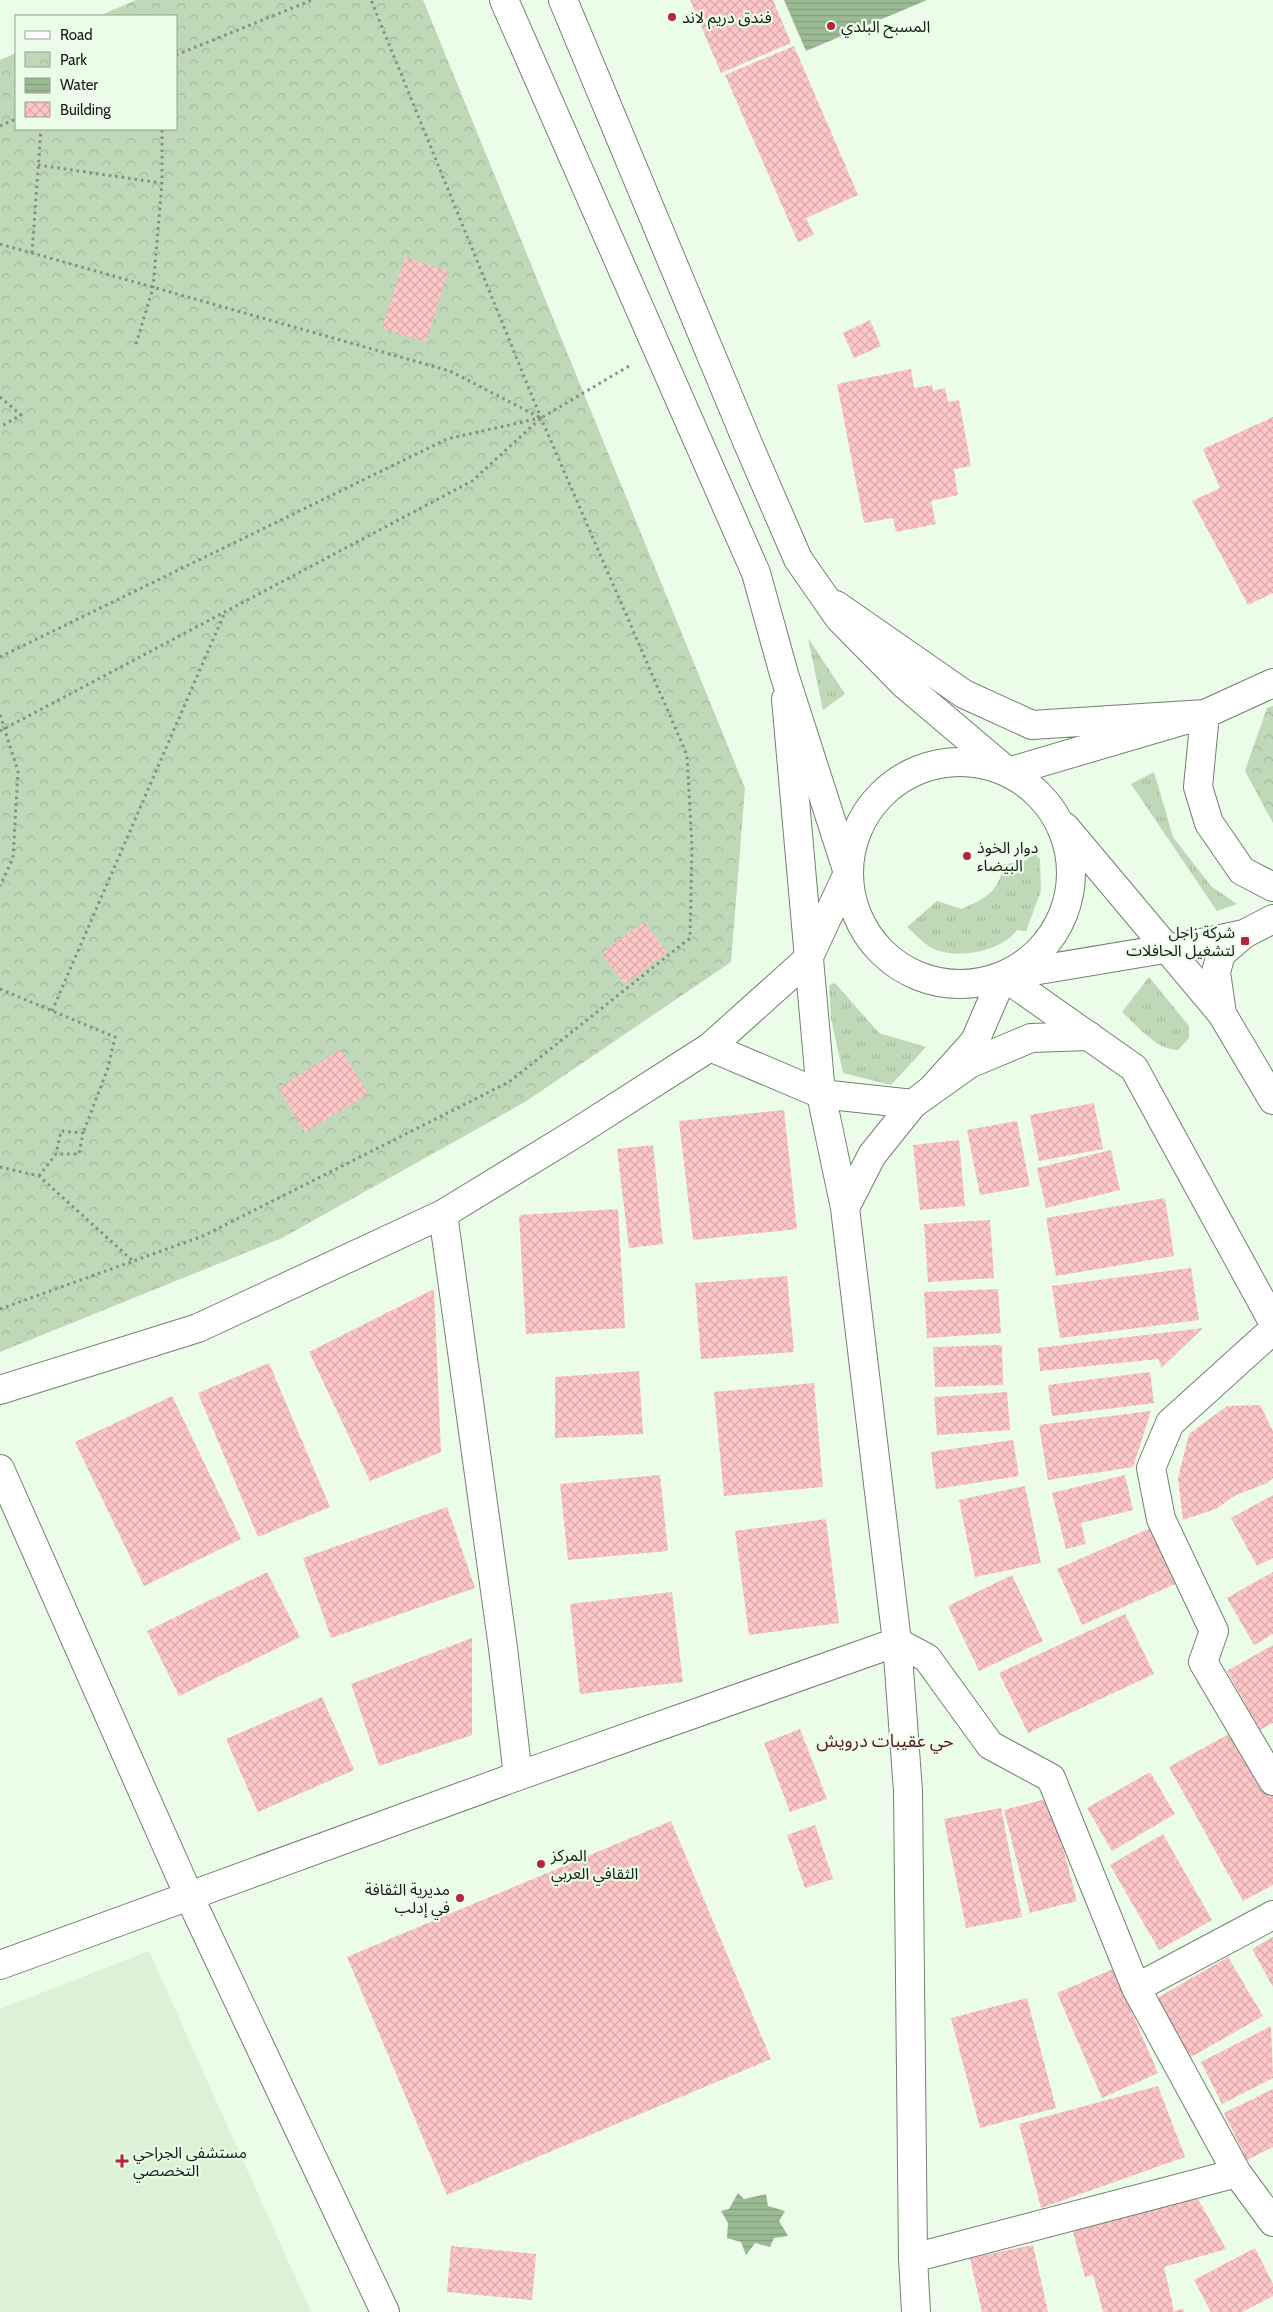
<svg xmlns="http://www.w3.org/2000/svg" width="1273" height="2312" font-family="Cabin,'Noto Sans Arabic',sans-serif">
<defs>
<pattern id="grass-tufts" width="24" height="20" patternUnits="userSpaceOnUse" patternTransform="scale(1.25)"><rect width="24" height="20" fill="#bed8b8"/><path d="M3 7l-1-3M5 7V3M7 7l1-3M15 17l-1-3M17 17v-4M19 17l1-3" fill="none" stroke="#a3b99d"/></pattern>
<pattern id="park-crowns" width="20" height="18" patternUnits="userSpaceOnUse" patternTransform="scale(1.25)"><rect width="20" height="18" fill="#bed8b8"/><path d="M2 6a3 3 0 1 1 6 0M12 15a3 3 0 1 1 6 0" fill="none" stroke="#a3b99d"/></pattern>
<pattern id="water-rules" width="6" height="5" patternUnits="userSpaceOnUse" patternTransform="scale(1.25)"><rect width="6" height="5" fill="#9aba93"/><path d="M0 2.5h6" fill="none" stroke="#849f7e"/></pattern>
<pattern id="building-cross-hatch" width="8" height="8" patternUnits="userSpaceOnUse" patternTransform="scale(1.25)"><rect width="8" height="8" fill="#fec6c7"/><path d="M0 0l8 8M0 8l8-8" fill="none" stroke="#d9aaaa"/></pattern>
</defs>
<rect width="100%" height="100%" fill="#ebfce8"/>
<path fill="#dcf2d7" d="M149,1951L311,2312H0V2009Z"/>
<path fill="url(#grass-tufts)" d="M808,638L845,694L823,710Z
M1154,772L1173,837L1211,886L1237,904L1217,911L1131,784Z
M1035,854L1040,859L1041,891L1026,931L1017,930C1002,951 958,960 934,949C925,945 915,934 907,927L937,901L962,909C987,897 998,893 1004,864L1023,862Z
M1149,977L1189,1026V1038L1178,1050C1156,1050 1138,1026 1122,1012Z
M835,983L879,1033L926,1047L891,1085L843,1073L831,1019L829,985Z"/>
<path fill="url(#park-crowns)" d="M136,0H423L745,788L731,962L525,1102L282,1238L0,1352V60L16,53V129H176V16H99Z
M1273,706V823L1245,771L1267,708Z"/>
<path fill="url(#water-rules)" d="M784,0H927L806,51Z
M738,2193L744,2199L766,2194L768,2206L785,2211L779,2221L788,2236L774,2238L770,2247L755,2243L746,2255L741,2242L727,2238L728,2223L721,2211L729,2209Z"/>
<path fill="url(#building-cross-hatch)" d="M690,0H773L791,43L721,73Z
M794,46L858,195L806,218L814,235L798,242L725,75Z
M405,257L448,271L426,342L382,328Z
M870,320L881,346L854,358L843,333Z
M911,369L914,388L932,385L933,391L945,388L948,402L959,400L971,466L954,469L958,495L931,501L936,524L896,532L893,518L864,523L837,384Z
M1273,417V593L1248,605L1192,501L1220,488L1203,449Z
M643,922L667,952L625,984L601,954Z
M341,1049L368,1094L305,1132L278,1088Z
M1094,1103L1103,1149L1039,1161L1030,1115Z
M784,1110L797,1229L693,1240L679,1121Z
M1017,1121L1030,1186L980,1195L967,1130Z
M959,1140L965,1206L920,1210L913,1145Z
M653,1145L663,1244L629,1248L617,1149Z
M1111,1150L1120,1190L1046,1208L1037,1168Z
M1165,1198L1174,1256L1056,1276L1046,1218Z
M618,1209L625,1328L526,1334L519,1215Z
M990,1220L994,1278L928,1282L924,1224Z
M1191,1268L1199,1320L1060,1338L1052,1286Z
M787,1276L794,1352L701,1359L695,1283Z
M434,1289L441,1452L370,1481L309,1352Z
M998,1289L1001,1333L927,1338L924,1292Z
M1203,1328L1161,1368L1159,1359L1040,1371L1038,1348Z
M1002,1345L1003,1385L935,1387L933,1347Z
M269,1363L330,1507L258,1537L198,1393Z
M639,1371L643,1434L555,1438V1377Z
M1150,1372L1154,1403L1052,1416L1048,1385Z
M814,1383L823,1487L724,1496L714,1392Z
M1007,1392L1010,1430L937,1435L934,1397Z
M172,1396L241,1539L144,1586L75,1442Z
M1260,1405L1273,1431V1478L1267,1483L1234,1496L1216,1509L1183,1520L1178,1478L1189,1434L1227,1406Z
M1151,1411L1133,1467L1048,1480L1039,1425Z
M1013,1440L1019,1476L936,1489L931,1452Z
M660,1475L668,1551L568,1560L560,1484Z
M1125,1475L1133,1510L1081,1523L1086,1544L1066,1549L1052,1493Z
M1025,1486L1041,1563L975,1577L959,1500Z
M1273,1495V1558L1257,1566L1231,1518Z
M447,1507L475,1588L331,1638L303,1558Z
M826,1519L839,1623L749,1635L735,1531Z
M1155,1526L1180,1582L1082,1625L1057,1569Z
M267,1572L300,1637L179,1696L147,1631Z
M1273,1572V1634L1254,1645L1227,1598Z
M1012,1575L1043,1641L979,1671L948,1606Z
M672,1592L683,1682L580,1694L570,1604Z
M1125,1614L1154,1674L1028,1733L999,1673Z
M472,1638V1735L379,1766L351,1684Z
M1273,1645V1723L1260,1730L1227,1671Z
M322,1697L354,1770L258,1812L226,1739Z
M800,1729L827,1799L790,1812L764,1743Z
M1236,1730L1273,1796V1885L1243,1901L1169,1767Z
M1150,1772L1175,1814L1112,1851L1087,1808Z
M1050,1798L1077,1901L1030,1913L1004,1810Z
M1001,1808L1022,1917L966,1928L944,1819Z
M671,1821L771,2059L447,2195L347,1957Z
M815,1825L833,1879L805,1888L787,1835Z
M1163,1834L1212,1920L1159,1950L1110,1865Z
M1273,1937V1987L1252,1949Z
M1228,1957L1263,2016L1186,2060L1152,2001Z
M1113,1969L1158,2073L1102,2098L1057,1993Z
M1027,1998L1056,2108L980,2128L951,2018Z
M1271,2026L1273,2078L1222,2104L1201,2062Z
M1158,2086L1185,2157L1041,2208L1019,2124Z
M1273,2089V2147L1247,2160L1224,2113Z
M1197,2197L1226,2249L1164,2267L1174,2311L1183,2309L1184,2312H1103L1093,2275L1085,2277L1072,2228Z
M1033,2245L1048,2312H982L970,2258Z
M451,2246L536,2254L532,2300L447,2292Z
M1255,2248L1273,2284V2296L1242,2312H1211L1194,2280Z"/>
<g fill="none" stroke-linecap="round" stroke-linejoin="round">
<g stroke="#738270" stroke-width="30">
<path id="minor" d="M836,605L964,694L1032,725L1205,714L1198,787L1209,823L1242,871L1273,887
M786,699L821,1094L845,1208L897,1642L908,1791L913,2258L916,2312
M1008,772L1205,714L1273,683
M1222,1014L1216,972L1221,954L1244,934
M710,1047L821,1094L913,1104L969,1064L1031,1038L1089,1036
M845,1208L872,1155L913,1104L932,1089L975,1041L1003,976L1212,941L1244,934L1273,919
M443,1214L503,1648L518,1776
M1273,1330L1170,1423L1151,1468L1161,1519L1214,1631L1203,1662L1273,1781
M0,1390L198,1328L443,1214L574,1134L710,1047L808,959L848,873
M0,1469L189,1896L385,2312
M0,1965L518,1776L897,1642L927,1658L990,1745L1051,1778L1136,1988L1237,2173L1273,2222
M1136,1988L1273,1915
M913,2258L1237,2173"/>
</g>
<g stroke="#738270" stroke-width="30">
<path id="primary" d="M504,0L756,573L784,674L848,873
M563,0L749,446L798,559L839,618L904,684L1008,772
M849 873a111 111 0 1 1 222 0a111 111 0 1 1-222 0Z
M1065,827L1222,1014L1273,1100
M1003,976L1134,1068L1273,1322"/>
</g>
<path stroke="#859083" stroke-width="3" stroke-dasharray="2.5 4" stroke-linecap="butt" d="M176,55L312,0
M0,126L16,119
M38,165L161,183
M0,244L450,371L541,418L629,366
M32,253L41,129
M136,344L153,288L162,183V129
M0,397L21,415L0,427
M0,657L447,439L540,418
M0,715L18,771L13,858L0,886
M0,731L472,481L541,418
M0,989L115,1037L108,1068L83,1133
M52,1011L225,612
M0,1167L39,1176L133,1261
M39,1176L56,1154H79L83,1133L61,1131L56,1154
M0,1309L203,1236L509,1082L690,938L692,847L687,755L541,418L371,0"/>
<use href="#minor" stroke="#fff" stroke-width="28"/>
<use href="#primary" stroke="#fff" stroke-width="28"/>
</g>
<g fill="#b52340" stroke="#ebfce8" stroke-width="2">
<circle cx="672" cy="17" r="5"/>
<circle cx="831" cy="26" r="5"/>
<circle cx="967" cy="856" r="5"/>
<rect x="1240" y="936" width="10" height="10" rx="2.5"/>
<circle cx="541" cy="1864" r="5"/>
<circle cx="460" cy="1898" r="5"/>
<path d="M119.5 2153.5h5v5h5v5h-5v5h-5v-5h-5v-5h5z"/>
</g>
<g text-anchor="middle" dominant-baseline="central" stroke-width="4.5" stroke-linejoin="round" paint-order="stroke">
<g font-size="16" fill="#171d16" stroke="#ebfce8" text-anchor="start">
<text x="682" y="17">فندق دريم لاند</text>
<text x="841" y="26">المسبح البلدي</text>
<text x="977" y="847">دوار الخوذ<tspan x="977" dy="18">البيضاء</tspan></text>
<text x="1235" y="932" text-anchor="end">شركة زاجل<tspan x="1235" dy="18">لتشغيل الحافلات</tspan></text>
<text x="551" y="1855">المركز<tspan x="551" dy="18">الثقافي العربي</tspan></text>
<text x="450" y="1889" text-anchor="end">مديرية الثقافة<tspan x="450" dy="18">في إدلب</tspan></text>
<text x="133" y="2152">مستشفى الجراحي<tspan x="133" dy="18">التخصصي</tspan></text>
</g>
<g font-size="18" fill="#5a1520" stroke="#ebfce8">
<text x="885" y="1741">حي عقيبات درويش</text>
</g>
</g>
<rect x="15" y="15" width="162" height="115" fill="#ebfce8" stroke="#96a394"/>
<rect x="25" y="31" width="25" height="8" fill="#ffffff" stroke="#96a394"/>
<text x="60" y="40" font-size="15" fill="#171d16">Road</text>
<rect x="25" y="52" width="25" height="15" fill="url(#park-crowns)" stroke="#96a394"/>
<text x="60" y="65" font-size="15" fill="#171d16">Park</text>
<rect x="25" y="78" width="25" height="15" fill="url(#water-rules)" stroke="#96a394"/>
<text x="60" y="90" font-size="15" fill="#171d16">Water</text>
<rect x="25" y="102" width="25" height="15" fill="url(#building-cross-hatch)" stroke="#96a394"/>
<text x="60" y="115" font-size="15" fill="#171d16">Building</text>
</svg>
